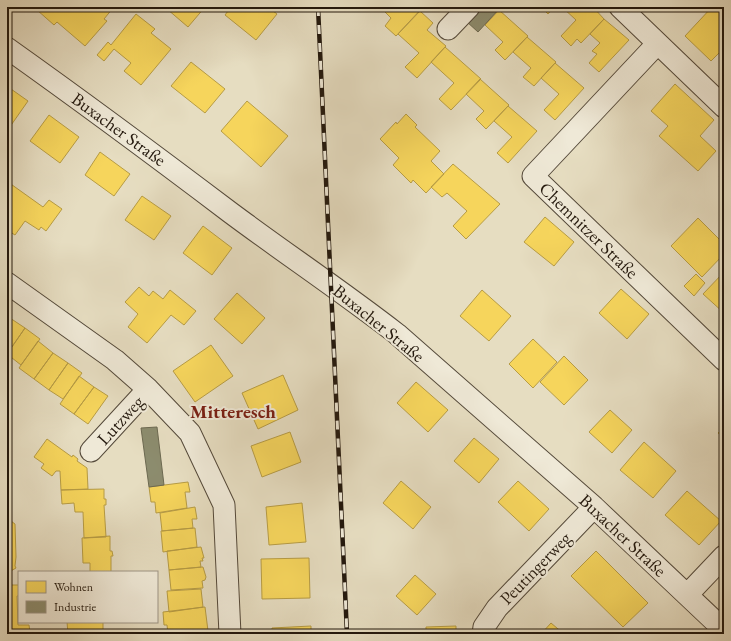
<svg xmlns="http://www.w3.org/2000/svg" width="731" height="641" font-family="'EB Garamond',serif">
<rect width="100%" height="100%" fill="#e6ddc1"/>
<filter id="stains"><feTurbulence type="fractalNoise" baseFrequency=".005" numOctaves="4"/><feColorMatrix values="0 0 0 0 .2 0 0 0 0 .09 0 0 0 0 .02 0 0 0 .5 -.17"/></filter>
<radialGradient id="worn" r=".72"><stop offset=".6" stop-color="#630" stop-opacity="0"/><stop offset="1" stop-color="#630" stop-opacity=".3"/></radialGradient>
<path fill="#f6d55c" stroke="#b79c44" d="M39,7H112L113,8L104,19L107,21L85,46L57,22L54,25L37,10Z
M168,7H205L188,27L167,9Z
M231,7H268L277,14L256,40L225,15Z
M384,7H423L396,36L385,26L391,18L382,9Z
M541,7H554L548,14Z
M562,7H593L604,19L581,43L577,39L571,46L561,36L576,20Z
M712,7H724V48L711,61L685,36Z
M499,10L528,36L505,60L495,50L503,42L485,25Z
M420,11L433,23L427,30L446,46L417,78L405,67L419,53L398,34Z
M136,14L155,29L151,33L171,49L141,85L124,71L131,63L114,49L104,61L97,55L108,42L111,45Z
M604,19L629,40L599,72L589,63L597,54L592,51L600,43L590,34Z
M527,37L556,62L534,86L523,77L531,68L513,52Z
M445,47L481,79L451,110L439,99L454,83L431,62Z
M191,62L225,89L205,113L171,86Z
M555,63L584,88L555,120L544,110L559,94L541,78Z
M480,79L509,105L486,129L476,119L484,111L466,94Z
M675,84L714,120L700,136L716,151L698,171L659,136L668,126L651,111Z
M7,86L11,89L7,95Z
M11,89L28,101L7,131V95Z
M247,101L288,136L261,167L221,131Z
M508,106L537,131L508,163L497,153L512,137L494,121Z
M406,114L417,125L415,127L440,151L431,161L444,174L426,193L413,180L411,183L393,165L399,158L380,139L396,122L397,124Z
M49,115L79,137L60,163L30,141Z
M100,152L130,174L114,196L85,175Z
M453,164L500,204L466,239L453,226L467,211L447,193L442,197L431,187Z
M724,171V182L719,176Z
M8,182L43,207L49,200L62,209L46,231L41,227L39,230L25,221L15,235L7,230Z
M142,196L171,216L154,240L125,220Z
M545,217L574,242L554,266L524,242Z
M698,218L724,244V254L702,277L671,246Z
M203,226L232,248L212,275L183,253Z
M724,272V313L703,294Z
M696,274L705,283L694,296L684,286Z
M139,287L149,296L153,291L163,299L170,290L196,311L184,325L171,315L147,343L128,327L138,314L125,302Z
M621,289L649,314L627,339L599,313Z
M482,290L511,316L489,341L460,316Z
M237,293L265,318L242,344L214,319Z
M10,318L25,328L7,354V322Z
M25,328L40,339L21,365L7,354Z
M533,339L557,362L533,388L509,364Z
M38,341L53,353L34,379L19,368Z
M211,345L233,376L195,402L173,371Z
M53,353L68,363L49,390L34,379Z
M564,356L588,380L564,405L540,382Z
M68,363L82,373L63,399L49,390Z
M283,375L298,410L258,429L242,393Z
M79,376L94,387L74,414L60,404Z
M416,382L448,410L428,432L397,403Z
M94,387L108,396L88,424L74,414Z
M610,410L632,430L612,453L589,432Z
M724,427V438L718,433Z
M290,432L301,462L262,477L251,446Z
M474,438L499,459L479,483L454,461Z
M47,439L72,457L73,455L78,459L77,461L87,468L88,489L61,490L60,471H56L52,476L41,468L44,464L34,457Z
M644,442L676,471L653,498L620,470Z
M401,481L431,507L413,529L383,503Z
M518,481L549,509L529,531L498,502Z
M188,482L190,492H185L187,508L156,513L155,502H151L149,487Z
M104,489V499H106V505H104L106,537L84,538L83,512H75L74,503L62,504L61,490Z
M687,491L721,521L699,545L665,515Z
M302,503L306,542L269,545L266,507Z
M7,507L11,510V521L15,524L16,557L15,566L16,568L9,572L7,570Z
M195,507L197,519H192L193,528L162,531L160,513Z
M195,528L197,547L163,552L161,531Z
M110,536V551H112L113,556H111V572H90V563H83L82,538Z
M201,547L204,558H202L203,561H200L201,567L169,570L167,551Z
M596,551L648,603L623,627L571,576Z
M309,558L310,598L262,599L261,559Z
M203,567L206,577L205,580L202,581L203,588L171,590L169,570Z
M415,575L436,594L417,615L396,596Z
M7,585H19V596H17L18,625H29L30,632L33,634H7Z
M201,589L203,607L169,612L167,591Z
M205,607L208,631L195,632V634H168L167,625H164L163,612Z
M67,622H103V634H68Z
M551,623L564,634H541Z
M311,626V634H272V628Z
M456,626V634H426V627Z"/>
<path fill="#8c8c6e" stroke="#6c6951" d="M480,7H497L499,9L478,32L466,21Z
M157,427L164,485L149,487L141,428Z"/>
<g fill="none" stroke-linecap="round" stroke-linejoin="round">
<g stroke="#54493a" stroke-width="23">
<path id="minor" d="M620,7L724,107
M448,29L469,7
M657,44L533,176L724,360
M7,48C83,102 157,157 231,213C286,254 343,292 397,334L594,507L724,630
M7,283L115,360L148,389L190,433L224,505L230,634
M91,451L148,389
M687,595L724,556
M483,634L484,627L497,608L594,507"/>
</g>
<use href="#minor" stroke="#efe9d7" stroke-width="21"/>
<g stroke="#23180d" stroke-width="4.5">
<path id="rail" d="M318,7L347,634"/>
</g>
<use href="#rail" stroke="#efe9d7" stroke-width="3" stroke-dasharray="9" stroke-linecap="butt"/>
</g>
<g text-anchor="middle" dominant-baseline="central" stroke-width="4" stroke-linejoin="round" paint-order="stroke">
<g font-size="18" fill="#23180d" stroke="#efe9d7">
<text transform="translate(119 129) rotate(36)">Buxacher Straße</text>
<text transform="translate(589 230) rotate(44)">Chemnitzer Straße</text>
<text transform="translate(379 323) rotate(39)">Buxacher Straße</text>
<text transform="translate(120 420) rotate(-48)">Lutzweg</text>
<text transform="translate(623 535) rotate(43)">Buxacher Straße</text>
<text transform="translate(535 568) rotate(-46)">Peutingerweg</text>
</g>
<g font-size="19" font-weight="bold" fill="#7a1f14" stroke="#efe9d7">
<text x="233" y="411">Mitteresch</text>
</g>
</g>
<rect width="731" height="641" fill="none" stroke="#e6ddc1" stroke-width="24"/>
<rect x="8" y="8" width="715" height="625" fill="none" stroke="#23180d" stroke-width="2"/>
<rect x="12" y="12" width="707" height="617" fill="none" stroke="#23180d"/>
<rect x="18" y="571" width="140" height="52" fill="#efe9d7" stroke="#9d9586"/>
<rect x="26" y="581" width="20" height="12" fill="#f6d55c" stroke="#9d9586"/>
<text x="54" y="591" font-size="12" fill="#23180d">Wohnen</text>
<rect x="26" y="601" width="20" height="12" fill="#8c8c6e" stroke="#9d9586"/>
<text x="54" y="611" font-size="12" fill="#23180d">Industrie</text>
<rect width="100%" height="100%" filter="url(#stains)"/>
<rect width="100%" height="100%" fill="url(#worn)"/>
</svg>
